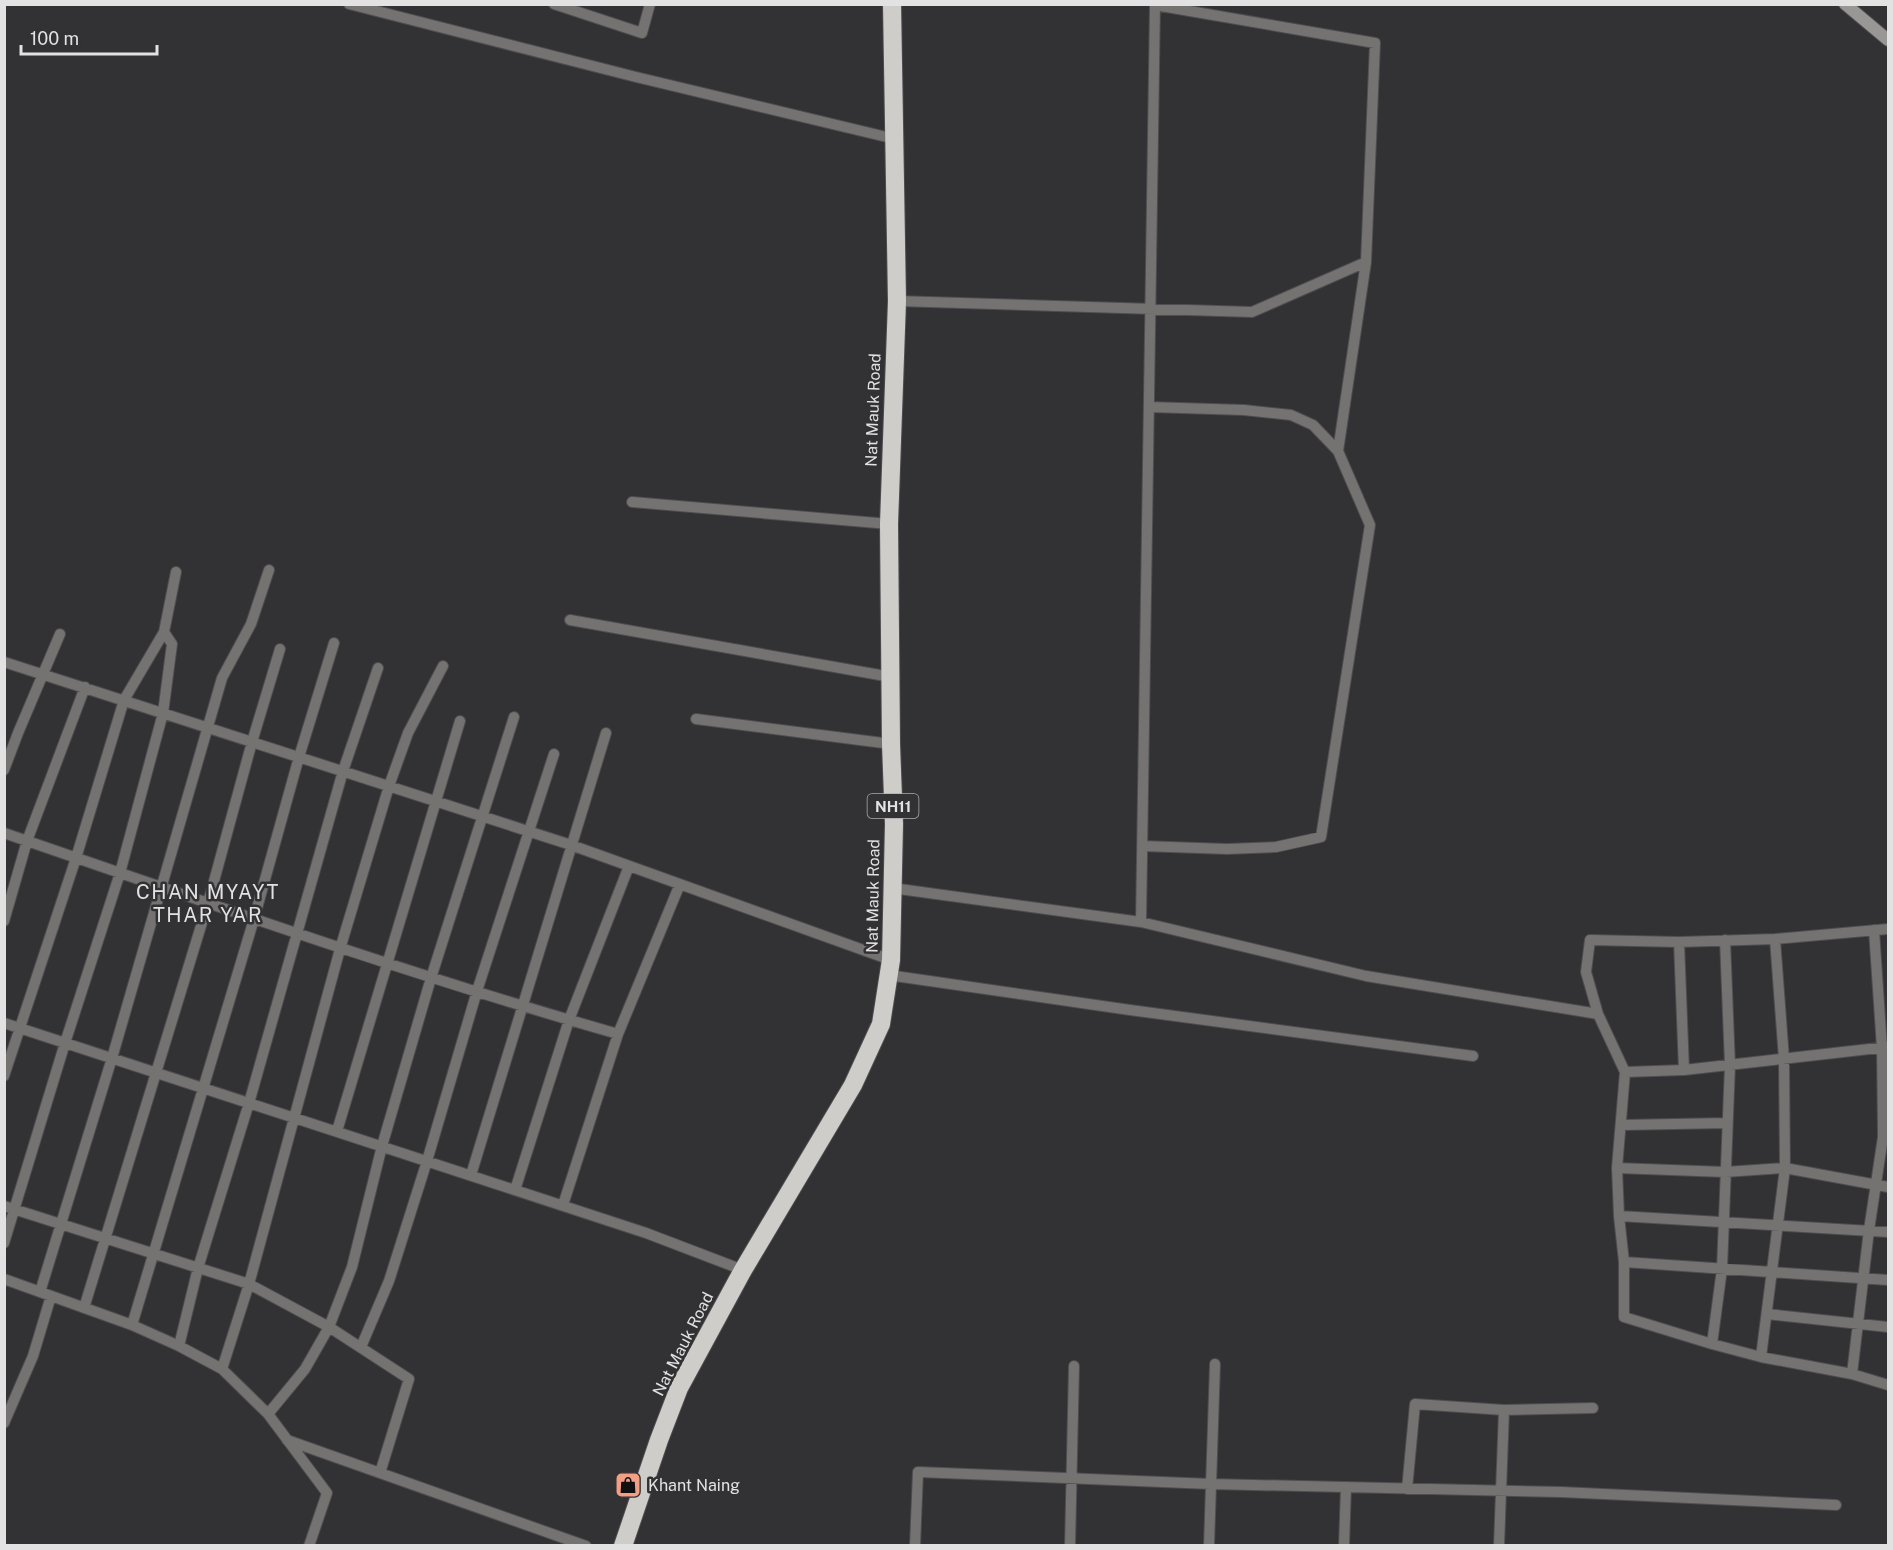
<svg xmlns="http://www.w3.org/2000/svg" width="1893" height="1550" font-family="'Public Sans',sans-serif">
<rect width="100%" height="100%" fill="#323133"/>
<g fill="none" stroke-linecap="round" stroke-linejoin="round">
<g stroke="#4e4d4f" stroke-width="12">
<path id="street" d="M349,4L636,77L895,139
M554,4L642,33L650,4
M897,301L1252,312L1366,262L1375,43L1155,5
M1338,451L1366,262
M632,502L889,524
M570,620L891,677
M4,662L571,845L891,960
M696,719L891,744
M4,770L18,733L60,634
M4,833C208,903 411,975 618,1034
M1142,846L1227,849L1276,847L1321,837L1370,525L1338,451L1313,425L1291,415L1244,410L1149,407
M892,888L1141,922L1366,976L1598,1014L1625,1072L1617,1168L1619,1216L1624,1262V1317L1712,1344L1761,1357L1852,1374L1888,1385
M4,921L27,841L85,687
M1141,922L1155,4
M1679,942L1684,1070
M888,975L1130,1010L1473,1056
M1598,1014L1586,972L1590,940L1679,942L1775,939L1888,929
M4,1023L646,1233L743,1270
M1625,1072L1684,1070L1887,1047
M4,1076L76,858L124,700L164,632L176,572
M1621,1125L1727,1123
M337,1131L460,721
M1617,1168L1725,1172L1785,1168L1888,1187
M471,1175L606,733
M515,1190L569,1020L629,866
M563,1205L618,1034L680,884
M4,1206L249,1284L329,1327L409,1379L380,1473
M1619,1216L1888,1232
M4,1243L65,1043L120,873L163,713L172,644L164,632
M1624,1262L1888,1280
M4,1279L132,1325L179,1346L222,1369L268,1414L327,1493L309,1546
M40,1292L112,1058L222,678L251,624L269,570
M84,1308L208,903L252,742L280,649
M1767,1314L1888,1327
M132,1325L254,919L299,757L334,643
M1712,1344L1722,1269L1730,1065L1725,940
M179,1346L198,1268L249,1103L343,771L378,668
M361,1347L389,1281L427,1161L477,991L554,754
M1761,1357L1785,1168L1784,1059L1775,939
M222,1369L249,1284L340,949L389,786L408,733L443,666
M1852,1374L1869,1230L1883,1137L1882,1048L1874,930
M268,1414L305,1369L329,1327L352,1267L382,1146L431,978L514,717
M4,1423L33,1356L51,1296
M287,1440L586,1546
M1407,1489L1415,1404L1504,1410L1593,1408
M915,1546L918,1472L1211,1484L1561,1492L1836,1505
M1070,1546L1074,1366
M1209,1546L1215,1364
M1344,1546L1346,1487
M1499,1546L1504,1410"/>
</g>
<g stroke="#4e4d4f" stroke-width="14">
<path id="secondary" d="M1845,4L1888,40"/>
</g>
<g stroke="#4e4d4f" stroke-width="20">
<path id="highway" d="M623,1546L659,1440L679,1388L743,1270L853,1085L881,1024L891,960L894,824L891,744L889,524L897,301L892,4"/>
</g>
<use href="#street" stroke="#747372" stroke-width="10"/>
<use href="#secondary" stroke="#999795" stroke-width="12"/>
<use href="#highway" stroke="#cfcdca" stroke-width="18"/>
</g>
<defs>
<g id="shop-square" transform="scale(1.35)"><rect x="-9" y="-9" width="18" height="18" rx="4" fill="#f39f85" stroke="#323133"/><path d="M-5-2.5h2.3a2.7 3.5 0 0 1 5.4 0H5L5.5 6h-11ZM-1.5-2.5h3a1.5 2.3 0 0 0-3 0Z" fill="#111"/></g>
</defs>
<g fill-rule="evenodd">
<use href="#shop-square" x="628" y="1485"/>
</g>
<g text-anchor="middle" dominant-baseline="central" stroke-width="5" stroke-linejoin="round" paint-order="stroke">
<rect fill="#323133" stroke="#aeadae" stroke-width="1.5" x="867.5" y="794" width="51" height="24" rx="4.5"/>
<g font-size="15" font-weight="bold" fill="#e3e2e3">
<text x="893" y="806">NH11</text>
</g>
<g font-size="16" fill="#e3e2e3" stroke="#323133">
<text transform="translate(873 410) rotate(-88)">Nat Mauk Road</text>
<text transform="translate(873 896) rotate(-89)">Nat Mauk Road</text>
<text transform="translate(683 1344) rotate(-63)">Nat Mauk Road</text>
</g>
<g font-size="16" fill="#e3e2e3" stroke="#323133" text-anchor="start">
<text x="648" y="1485">Khant Naing</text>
</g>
<g font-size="20" letter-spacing="1.5" fill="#e3e2e3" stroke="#323133">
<text x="208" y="892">CHAN MYAYT<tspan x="208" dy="23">THAR YAR</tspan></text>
</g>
</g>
<rect width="1893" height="1550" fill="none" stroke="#e3e2e3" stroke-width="12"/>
<path d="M21 45v9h136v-9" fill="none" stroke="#e3e2e3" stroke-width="3"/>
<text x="30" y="45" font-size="18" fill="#e3e2e3" stroke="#323133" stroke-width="4.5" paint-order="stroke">100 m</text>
</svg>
